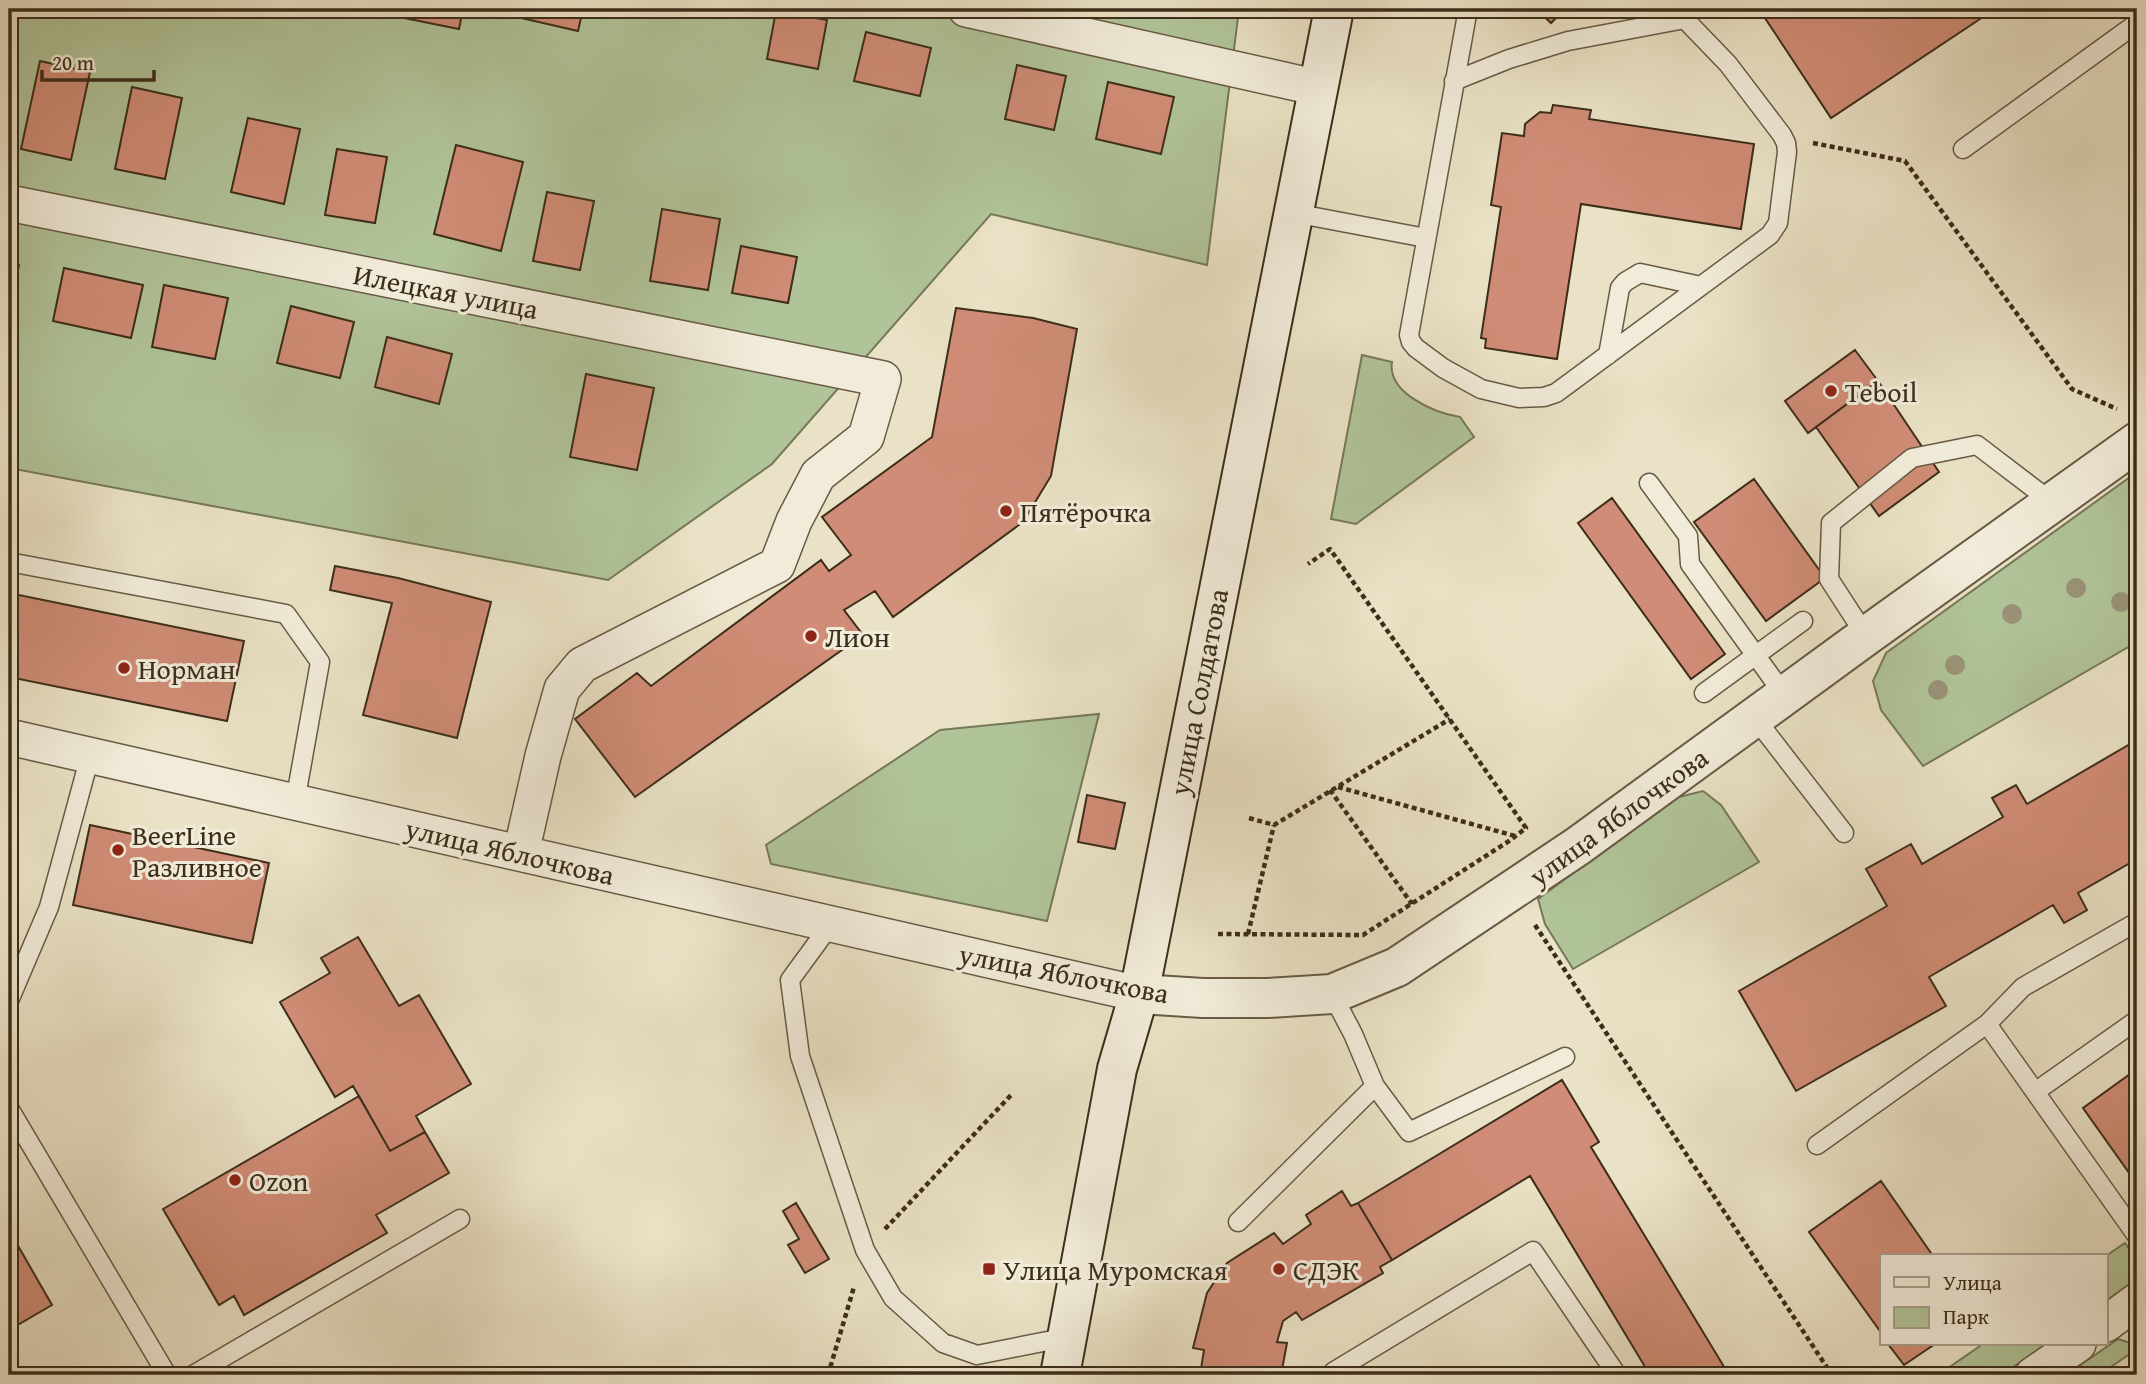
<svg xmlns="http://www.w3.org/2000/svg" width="2146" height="1384" font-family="'Gentium Book Plus',serif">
<rect width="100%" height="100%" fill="#eae2c6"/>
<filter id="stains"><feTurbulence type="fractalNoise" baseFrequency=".00286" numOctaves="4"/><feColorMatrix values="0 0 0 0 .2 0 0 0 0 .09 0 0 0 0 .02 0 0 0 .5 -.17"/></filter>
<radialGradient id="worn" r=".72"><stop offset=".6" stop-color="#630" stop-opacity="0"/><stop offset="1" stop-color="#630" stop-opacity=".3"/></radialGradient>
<path fill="#b1c499" stroke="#76785a" stroke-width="2" d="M9,9H1239L1207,265L991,214L772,464L608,580L9,468Z
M1362,355L1392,362C1387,393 1435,413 1460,417L1474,437L1356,524L1331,519Z
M2137,472V642L1923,766L1881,710L1873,681L1886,653Z
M1099,714L1047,921L771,864L766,845L940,730Z
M1703,791L1721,805L1759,862L1573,969L1545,924L1538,899L1675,798Z
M2125,1243L2137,1260V1279L2106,1301V1256Z
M2118,1339L2137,1345V1349L2099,1375H2066Z
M1983,1344H2046L2002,1375H1938Z"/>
<path fill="#d08c76" stroke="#3c2d1a" stroke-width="2" d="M396,9H463L459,29L394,16Z
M509,9H583L578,31L508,15Z
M1536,9H1565L1551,23Z
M1759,9H1995L1831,118Z
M776,11L827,20L818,69L767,59Z
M866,32L931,48L920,96L854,81Z
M40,61L90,72L71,160L21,149Z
M1017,65L1066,76L1054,130L1005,119Z
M1108,82L1174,97L1161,154L1096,139Z
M132,87L182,98L165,179L115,169Z
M1553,105L1591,110L1589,119L1754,144L1741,229L1581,204L1557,359L1485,348L1486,339L1481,338L1501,207L1491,205L1502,133L1524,136L1525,124L1540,112L1551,113Z
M248,118L300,129L284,204L231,192Z
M456,145L523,162L501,251L434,234Z
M337,149L387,157L375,223L325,215Z
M547,192L594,201L580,270L533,261Z
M662,209L720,219L708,290L650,281Z
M741,246L797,257L788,303L732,293Z
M9,263L19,265L9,309Z
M64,268L143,285L131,338L53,321Z
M164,285L228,298L215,359L152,347Z
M291,306L354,322L340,378L277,363Z
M956,308L1033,318L1077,329L1051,476L1023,522L893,617L875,591L844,610L863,635L635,797L575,719L637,673L651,686L821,560L829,571L851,555L822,517L932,437Z
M387,337L452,354L439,404L375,387Z
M1855,350L1878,381L1808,433L1785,401Z
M586,374L654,388L637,470L570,457Z
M1878,381L1939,472L1879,516L1816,427Z
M1754,479L1825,578L1766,621L1694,522Z
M1612,498L1725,654L1691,679L1578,523Z
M335,566L398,578L491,602L457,738L363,715L392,603L330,590Z
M9,593L244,641L227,721L9,677Z
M2137,740V859L2078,893L2087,910L2064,923L2053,905L1929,977L1946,1006L1796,1091L1739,991L1887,906L1866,869L1911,844L1922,864L2003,817L1992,798L2016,785L2027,804Z
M1087,795L1125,803L1115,849L1078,842Z
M90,825L269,863L252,943L73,905Z
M358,937L399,1006L419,995L471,1084L416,1116L425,1132L390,1151L353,1086L335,1097L280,1002L330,973L321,958Z
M2137,1069V1184L2083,1108Z
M1562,1080L1599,1142L1591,1147L1729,1375H1650L1530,1176L1392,1260L1358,1203Z
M359,1096L390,1151L425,1132L449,1173L376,1215L387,1233L244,1315L234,1296L219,1305L163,1209Z
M1881,1181L1933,1256H1882V1334L1809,1232Z
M1342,1191L1351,1206L1358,1203L1392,1260L1380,1267L1383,1273L1302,1320L1296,1312L1283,1321L1277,1342L1287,1343L1281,1375H1200L1204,1350L1193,1348L1207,1293L1227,1263L1274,1233L1283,1244L1311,1224L1306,1215Z
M796,1203L829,1259L805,1273L788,1245L799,1239L783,1211Z
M9,1230L52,1305L9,1330Z
M1888,1344H1935L1904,1365Z"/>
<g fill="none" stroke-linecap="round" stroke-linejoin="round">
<g stroke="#685a45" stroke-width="21">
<path id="service" d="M1468,9L1409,335L1411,342L1416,348L1443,368L1481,389L1519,398L1544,397L1556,393L1770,235L1778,223L1787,152L1786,143L1782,135L1728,64L1675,9
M1454,81L1509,59L1568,41L1685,19
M1963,149L2137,23
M1294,213L1426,238
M1608,355L1620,288L1625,282L1640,273L1701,286
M1649,483L1688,536L1690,564L1785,696
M9,562L286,614L320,662L295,802
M1866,636L1829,579L1831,523L1912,458L1977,445L2053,503
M1704,693L1803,621
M1755,718L1844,833
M831,924L790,980L800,1056L865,1250L893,1298L943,1343L977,1355L1068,1337
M1332,994L1353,1034L1375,1086L1409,1132L1565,1057
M9,1001L49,907L90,756
M1987,1024L2023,987L2137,922
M2035,1092L2137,1020
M9,1108L167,1375
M1817,1145L1987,1024L2137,1236
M1238,1222L1375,1086
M193,1375L460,1219
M1332,1375L1333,1372L1533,1251L1617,1375"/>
</g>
<g stroke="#685a45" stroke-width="38">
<path id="minor" d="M966,9L1319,88
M9,203L883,379L866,437L818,475L794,521L777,565L582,665L562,689L543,756L521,853
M9,737L1139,994
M2106,1324L2137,1301
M2033,1375L2078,1344"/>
</g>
<g stroke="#685a45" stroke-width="42">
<path id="tertiary" d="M1139,994L1203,998H1268L1332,994L1397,967L1578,846L1866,636L2137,442"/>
</g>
<g stroke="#3c2d1a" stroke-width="42">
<path id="secondary" d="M1060,1375L1117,1069L1139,994L1334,9"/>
</g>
<path stroke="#3c2d1a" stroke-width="4.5" stroke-dasharray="5 3.5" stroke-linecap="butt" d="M1813,143L1905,161L2072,389L2117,409
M1338,787L1515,836
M1330,790L1412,904
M1249,818L1274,825L1450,719
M1535,925L1832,1375
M1218,934L1363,935L1509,841L1526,828L1330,549L1308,564
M1248,934L1274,825
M885,1229L1012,1094
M828,1375L854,1287"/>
<use href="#service" stroke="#f1ecda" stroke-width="18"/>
<use href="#minor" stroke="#f1ecda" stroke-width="35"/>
<use href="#tertiary" stroke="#f1ecda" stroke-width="38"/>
<use href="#secondary" stroke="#f1ecda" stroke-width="38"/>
</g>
<g fill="#9a9379">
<circle cx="2076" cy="588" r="10"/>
<circle cx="2121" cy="602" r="10"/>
<circle cx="2012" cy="614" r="10"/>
<circle cx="1955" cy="665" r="10"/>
<circle cx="1938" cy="690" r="10"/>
</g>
<g fill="#8f2418" stroke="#f1ecda" stroke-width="2.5">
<circle cx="1831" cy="391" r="7"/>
<circle cx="1006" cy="511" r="7"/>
<circle cx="811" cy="636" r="7"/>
<circle cx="124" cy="668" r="7"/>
<circle cx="118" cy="850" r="7"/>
<circle cx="235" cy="1180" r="7"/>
<rect x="982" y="1262" width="14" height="14" rx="3.5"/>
<circle cx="1279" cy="1269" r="7"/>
</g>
<g text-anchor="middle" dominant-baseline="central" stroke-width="6" stroke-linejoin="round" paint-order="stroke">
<g font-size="28" fill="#3c2d1a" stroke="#f1ecda">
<text transform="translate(446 291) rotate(11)">Илецкая улица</text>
<text transform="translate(1198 692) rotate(-79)">улица Солдатова</text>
<text transform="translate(1618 816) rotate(-36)">улица Яблочкова</text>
<text transform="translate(510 851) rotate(13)">улица Яблочкова</text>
<text transform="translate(1064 973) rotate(11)">улица Яблочкова</text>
</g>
<g font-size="28" fill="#3c2d1a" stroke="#f1ecda" text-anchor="start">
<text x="1845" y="391">Teboil</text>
<text x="1020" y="511">Пятёрочка</text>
<text x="825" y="636">Лион</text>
<text x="138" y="668">Норман</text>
<text x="132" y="834">BeerLine<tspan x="132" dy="32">Разливное</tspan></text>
<text x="249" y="1180">Ozon</text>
<text x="1003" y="1269">Улица Муромская</text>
<text x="1293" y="1269">СДЭК</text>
</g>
</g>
<rect width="2146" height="1384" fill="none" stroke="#eae2c6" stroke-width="35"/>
<rect x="10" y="10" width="2125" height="1363" fill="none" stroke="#3c2d1a" stroke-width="3.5"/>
<rect x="18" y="18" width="2111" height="1349" fill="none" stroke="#3c2d1a" stroke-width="2"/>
<rect x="1880" y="1254" width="228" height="91" fill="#f1ecda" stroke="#a9a08d" stroke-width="2"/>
<rect x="1894" y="1277" width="35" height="10" fill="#f1ecda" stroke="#a9a08d" stroke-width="2"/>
<text x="1943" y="1290" font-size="21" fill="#3c2d1a">Улица</text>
<rect x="1894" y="1307" width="35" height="21" fill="#b1c499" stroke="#a9a08d" stroke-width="2"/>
<text x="1943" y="1324" font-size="21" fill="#3c2d1a">Парк</text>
<path d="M42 70v10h112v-10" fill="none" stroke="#3c2d1a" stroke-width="3.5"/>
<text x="52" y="70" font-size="21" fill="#3c2d1a" stroke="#f1ecda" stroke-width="5" paint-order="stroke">20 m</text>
<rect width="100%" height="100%" filter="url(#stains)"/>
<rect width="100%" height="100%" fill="url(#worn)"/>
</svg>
